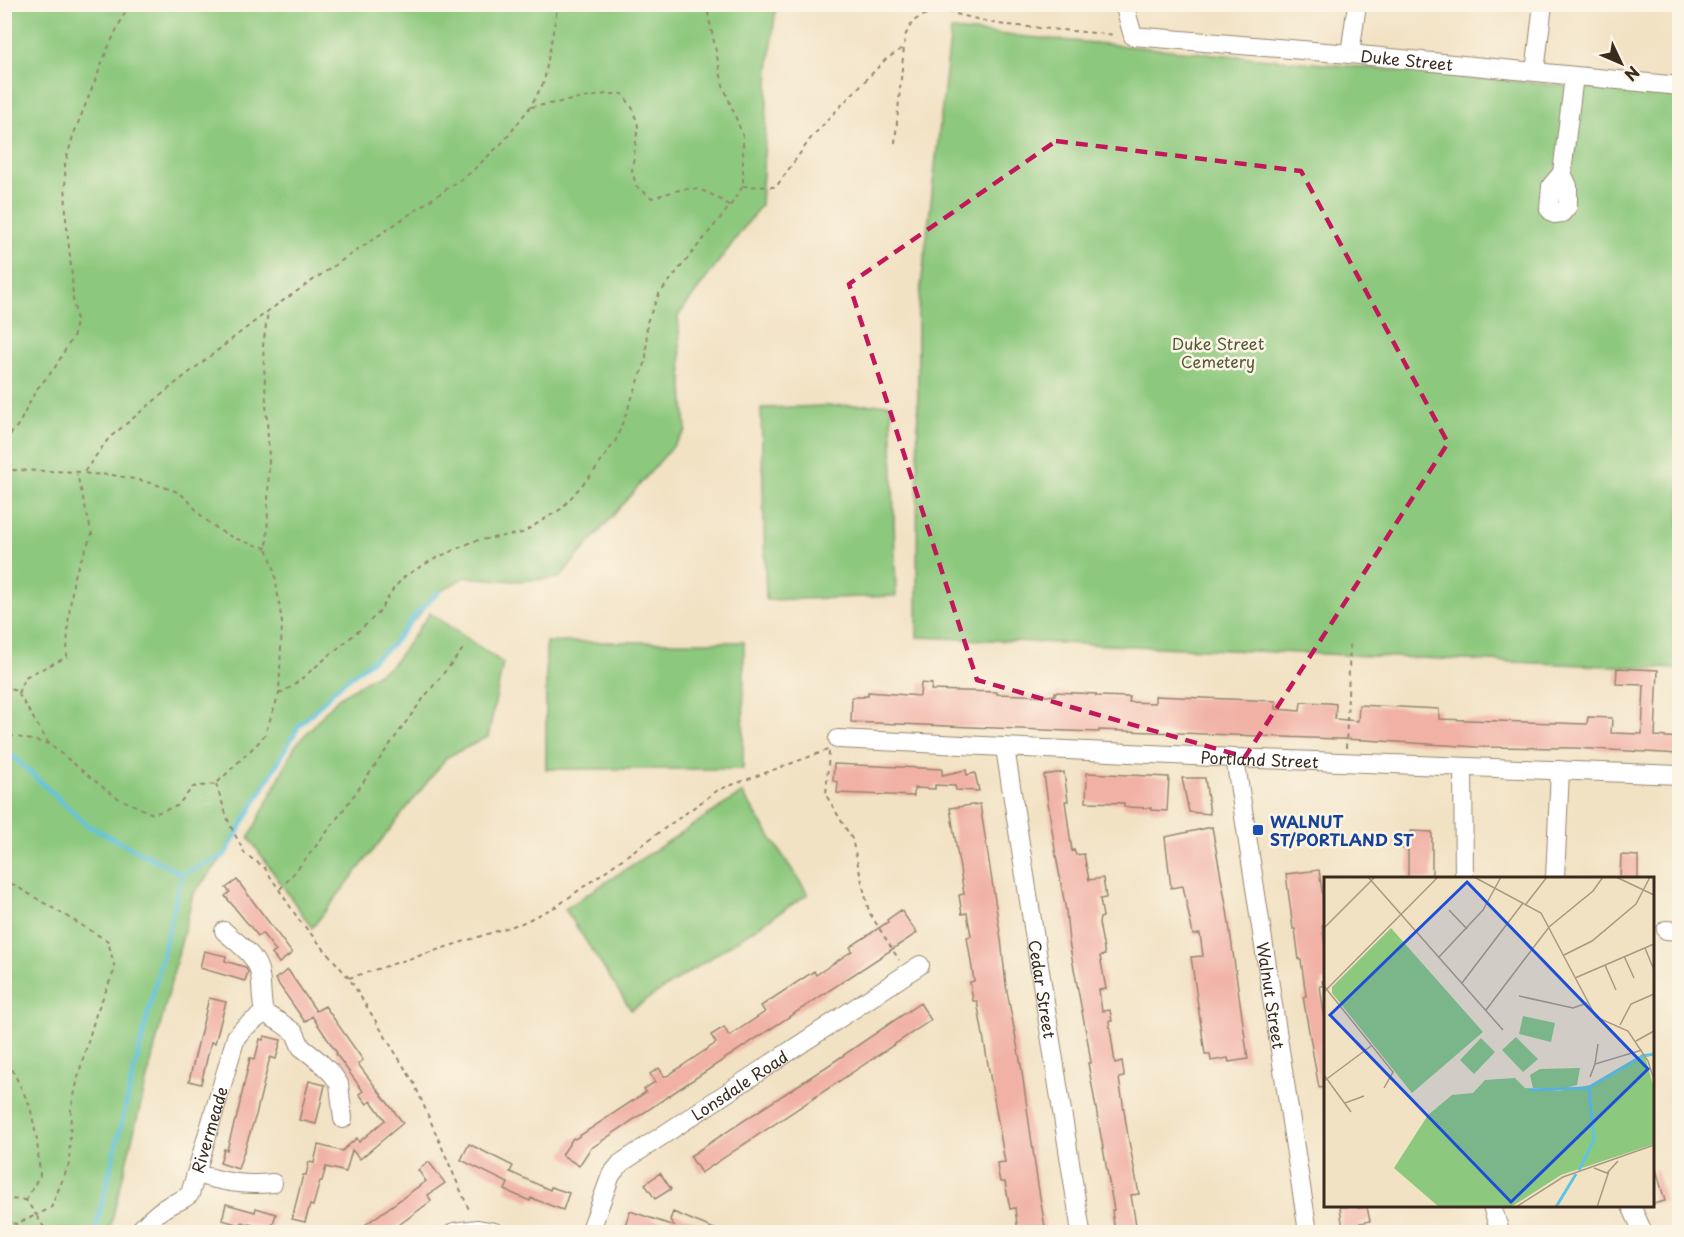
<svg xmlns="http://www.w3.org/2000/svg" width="1684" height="1237" font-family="'Playpen Sans',sans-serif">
<rect width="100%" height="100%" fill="#fcf5e5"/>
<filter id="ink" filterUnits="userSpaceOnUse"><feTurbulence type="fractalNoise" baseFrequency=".0167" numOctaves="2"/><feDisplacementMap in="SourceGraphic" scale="12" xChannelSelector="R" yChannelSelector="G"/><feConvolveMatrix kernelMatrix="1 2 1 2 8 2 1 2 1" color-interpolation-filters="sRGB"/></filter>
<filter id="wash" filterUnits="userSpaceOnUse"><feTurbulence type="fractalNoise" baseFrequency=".008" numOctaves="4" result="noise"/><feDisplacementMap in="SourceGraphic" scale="24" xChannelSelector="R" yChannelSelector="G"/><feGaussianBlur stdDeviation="1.35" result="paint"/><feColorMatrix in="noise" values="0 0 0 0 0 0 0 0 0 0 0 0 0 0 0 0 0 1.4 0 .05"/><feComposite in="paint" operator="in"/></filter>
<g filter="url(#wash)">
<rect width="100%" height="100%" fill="#f2e2c4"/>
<path fill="#8cc87d" stroke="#64794e" stroke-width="1.5" d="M5,4L776,5L769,69L761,205L678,316L686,431L559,578L515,581L465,577L439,592L392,645L340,685L299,726L224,856L193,894L109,1232H5Z
M951,30L1679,96V669L917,637L918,312Z
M891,404L896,596L766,600L761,408Z
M430,613L503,663L488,737L447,757L312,928L249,838L295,746L338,698L392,665Z
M546,642H744L743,769H546Z
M742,793L808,894L631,1010L565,909Z"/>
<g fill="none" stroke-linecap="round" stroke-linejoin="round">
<path stroke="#62c3e0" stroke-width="4.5" d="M4,748L87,825L182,874
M182,874L224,856L299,726L340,685L392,645L417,613L439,592
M95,1232L182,874"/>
</g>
<g id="blocks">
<path fill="#f1b1a5" d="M1617,668L1658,670L1655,736L1680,738V754L1575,748L1477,747L1365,740L1099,730V732L1067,731L851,722L852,697H864V696H868V692L920,696L921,683L932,684L931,690L997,692V694L1047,696L1055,695V692L1096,694V696L1130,697L1129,702L1155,703V696L1276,701V709L1300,711L1301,702L1329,703L1336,704L1335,719L1358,721L1359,705L1439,709V719L1587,724L1588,717L1612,718L1611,733L1642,734L1644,685L1616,684Z
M834,764L942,769V775L966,770L967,775L975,773L979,791L956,790L955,786L935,785V789L914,788V796L837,793L838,782L833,781Z
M1064,772L1068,801H1065L1072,851L1074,850L1076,855L1084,854L1089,880L1103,878L1106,898L1100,899L1103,917L1100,918L1099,923L1105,955L1100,956L1106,989L1099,990L1102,1011L1110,1010L1112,1021H1109L1115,1063L1122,1061L1124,1074V1077L1119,1078L1128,1136L1139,1194L1131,1195L1137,1231L1115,1233L1112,1210H1114L1088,1063H1091L1088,1043L1069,942L1066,911L1055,850L1044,775Z
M1087,773L1169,777L1167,811L1151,810V808L1124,807V803L1086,802Z
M1182,778H1205L1210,814L1189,812Z
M980,804L1001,939L1006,986L1021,1065L1037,1179L1046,1233H1018L1015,1208L1010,1209L1005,1182H1000L998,1172L997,1163L1005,1162L977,1001H973L970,982L974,981L967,937L971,936L967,913L962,914L959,895L964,894L950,808Z
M1212,827L1227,910L1248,1059L1229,1062L1228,1058L1211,1061L1210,1054H1205L1191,957L1203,956L1200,934L1193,935L1183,886L1171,888L1165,837Z
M1411,831L1432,832V879H1408V849L1394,848L1395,836H1411Z
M1621,855L1638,856V879H1620Z
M1319,870L1323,898H1326V924L1322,925L1326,952V980L1322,981L1323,986H1320L1326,1028V1087L1319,1088L1303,997L1306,996L1301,960H1299L1295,929H1293L1286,874Z
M237,880L292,953L279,963L272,954L276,951L262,933L258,936L225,896L230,892L226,888Z
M901,910L917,933L685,1085L590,1149L579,1166L562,1155L573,1138L575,1139L646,1092L644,1089L655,1082L650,1074L659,1068L664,1076H667L716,1043L711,1035L724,1027L729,1036L765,1012L761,1006L814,971L816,975L852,951L850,947L888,922L887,920Z
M204,951L226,956L225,961L245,967L248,972L245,981L200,968Z
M288,970L316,1011L325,1006L363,1060L358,1064L403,1123L360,1159L352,1150L346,1172L326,1167L322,1181H320L313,1206L310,1205L305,1222L292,1219L303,1175H306L309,1162L314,1163L318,1145L342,1151L357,1138L359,1142L385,1120L371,1101L367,1104L359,1094L363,1091L336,1054L337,1053L312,1016L305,1022L275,979Z
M209,998L226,1002L215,1043L211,1042L201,1084L189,1081Z
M920,1003L931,1020L701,1173L690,1156L832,1063Z
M264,1036L281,1040L276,1059L270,1057L256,1115L238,1169L220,1163L224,1149L227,1150L235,1120H236L250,1058L255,1059L260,1039L263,1040Z
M309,1081L325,1085L316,1124L299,1120Z
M469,1144L513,1166L510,1172L550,1190L551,1187L569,1193L563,1210L531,1198L530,1201L505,1190L508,1183L461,1160Z
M429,1162L445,1183L428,1195L431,1201L388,1233H371L365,1225L426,1181L418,1170Z
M1656,1169L1665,1201L1653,1204V1170Z
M660,1173L671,1189L655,1199L645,1184Z
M226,1204L255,1212L256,1208L276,1214L271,1230L242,1222L240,1225L222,1220Z
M1358,1206V1208L1367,1207L1370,1221L1360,1223L1361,1228L1343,1230L1340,1207Z
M630,1211L674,1226L670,1220L673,1212L724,1233H636L624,1228Z"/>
</g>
</g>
<g filter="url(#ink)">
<use href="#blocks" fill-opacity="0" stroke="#968671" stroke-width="1.5"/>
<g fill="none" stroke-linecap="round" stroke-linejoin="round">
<g stroke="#968671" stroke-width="20">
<g id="minor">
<path id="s1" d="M1124,4L1133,36L1350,54L1680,86"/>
<path d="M1350,54L1357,4"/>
<path d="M1535,72L1543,4"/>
<path d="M1562,173L1568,186V206L1562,213L1554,214L1549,209L1551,186L1562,173L1574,76"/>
<path id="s2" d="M838,739L1235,758L1680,775"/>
<path id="s3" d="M1005,748L1081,1232"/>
<path id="s4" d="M1235,758L1308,1232"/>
<path d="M1463,767L1464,878"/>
<path d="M1555,878L1560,770"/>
<path d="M1666,930L1680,931"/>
<path d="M264,1013L280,1022L295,1033L301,1047L319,1061L333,1075L339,1084L343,1119"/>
<path d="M196,1174C225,1182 243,1186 273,1183"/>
<path d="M1492,1206L1500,1232"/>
<path d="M1631,1206L1643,1232"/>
<path id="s5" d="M138,1232C147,1223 156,1212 168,1206C176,1202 182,1201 190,1194L236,1037L244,1028L264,1013C261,1000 262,988 260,975C258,956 237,943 224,931"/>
<path d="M454,1232L478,1229L495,1232"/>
<path id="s6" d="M590,1232L611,1175L621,1163L920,965"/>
</g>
</g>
<path stroke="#968671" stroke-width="2" stroke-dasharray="4.5 4.5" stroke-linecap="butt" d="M531,107L607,94H623L633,109L638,126L632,170L636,186L652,198C691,186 696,183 730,206
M895,143L905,36L913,21L936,9L997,24L1116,35
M743,186L776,187L811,138L834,113L885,60L904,47
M4,442L19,424L36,390L54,369L74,335L76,317L73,299L72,276L66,219L65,164L73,136L108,48L129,4
M4,467L12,470L84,472L109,438L177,382L268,311L470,173L505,140L530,107L544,82L558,4
M85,473C96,476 106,473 117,476C136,479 157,484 175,491C189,497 194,510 205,519C223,536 243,542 267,548
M4,683L18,693L49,744L114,796L153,814L177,806L193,787L216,784L261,740L265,734L279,694L282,623L274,568L267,548L269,457L263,346L268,311
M18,693L25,677L67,657L68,623L74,576L92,534L77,474
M279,694L294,685L369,622L379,612L394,588L405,576L432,560L474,541L522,533L561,509L596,469L616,440L646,361L647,322L659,294L730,206L743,186V136L723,85L706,4
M4,745L13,736L49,744
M1346,748L1350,643
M829,752L826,795L852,839L869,912L899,960
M216,784L229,823L245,854L264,867L299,920L349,978L414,1083L470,1212
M4,879L108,941L115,969L96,1014L79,1073L71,1110L69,1164L51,1208L36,1215L26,1200
M280,889C332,831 374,765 420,703C434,684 449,667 463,649
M349,978L522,923L557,906L718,790L828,750
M4,1053L30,1106L37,1140L40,1175L26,1200
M4,1196L9,1199L26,1200
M4,1221L16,1224L36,1215L47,1232"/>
<use href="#minor" stroke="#fff" stroke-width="18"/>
</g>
</g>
<path fill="none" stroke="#c2185b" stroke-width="4.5" stroke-dasharray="12 8" stroke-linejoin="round" d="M1056,141L1301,171L1448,443L1245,757L977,680L849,284Z"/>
<rect fill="#1a4fb4" stroke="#fcf5e5" stroke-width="2" x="1252" y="824" width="12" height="12" rx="3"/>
<g text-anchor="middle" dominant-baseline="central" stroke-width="5" stroke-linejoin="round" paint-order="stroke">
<g font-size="16" fill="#3b2a1e" stroke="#fcf5e5">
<text stroke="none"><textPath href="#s1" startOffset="308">Duke Street</textPath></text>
<text stroke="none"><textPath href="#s2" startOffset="422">Portland Street</textPath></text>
<text stroke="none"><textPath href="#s3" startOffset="244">Cedar Street</textPath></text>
<text stroke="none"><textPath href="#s4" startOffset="240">Walnut Street</textPath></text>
<text stroke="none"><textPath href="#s6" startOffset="218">Lonsdale Road</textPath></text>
<text stroke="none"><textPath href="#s5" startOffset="132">Rivermeade</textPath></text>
</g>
<g font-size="16" fill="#53593a" stroke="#fcf5e5">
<text x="1218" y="343">Duke Street<tspan x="1218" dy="18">Cemetery</tspan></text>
</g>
<g font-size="16" font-weight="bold" fill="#164399" stroke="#fcf5e5" text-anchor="start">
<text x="1270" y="821">WALNUT<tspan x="1270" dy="18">ST/PORTLAND ST</tspan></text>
</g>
</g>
<g transform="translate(1324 877)">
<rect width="330" height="330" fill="#f2e2c4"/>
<path d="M67,51L159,155L88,216L8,116V110ZM199,139L231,146L227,165L195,157ZM192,160L214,182L199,195L178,173ZM157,161L171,175L150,197L136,183ZM320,176L330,211V267L237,298L187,330H115L70,291L104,238L128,218L149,216L161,203L191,201L201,211L235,214L266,208ZM256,191L253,208L238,212L209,211L206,198L216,192Z" fill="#8cc87d"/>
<path fill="none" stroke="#62c3e0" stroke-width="3" d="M205,213L264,211L319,179L330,177M255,293L270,263L265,212M232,330L252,297"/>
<path fill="none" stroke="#a99882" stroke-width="1.5" d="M44,0L179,153M150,0L217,36L272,140L304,154L324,184L330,203M292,0L330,18M202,27L223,0M125,33L143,52M0,51L51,0M321,71L330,93M240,78L268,64L312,27L326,0M300,79L310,101M115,80L159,33L177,0M281,88L292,113M251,101L330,67M138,106L199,26M0,109L69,195L60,211M0,115L114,0M195,119L249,131L263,126M162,133L225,50L269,14L279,0M296,148L307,127L330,117M312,164L330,154M271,187L274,167M0,198L27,235M266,200L271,187L318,173M0,204L47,169M21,226L40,219M270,291L283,296L294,284M192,330L239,300L330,268M273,330L285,294"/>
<path fill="#1d4ed8" fill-opacity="0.15" stroke="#1d4ed8" stroke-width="3" d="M143,5L324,192L187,325L6,138Z"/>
<rect width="330" height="330" fill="none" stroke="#3b2a1e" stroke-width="3"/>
</g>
<rect width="1684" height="1237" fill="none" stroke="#fcf5e5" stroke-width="24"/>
<g transform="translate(1621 63) rotate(134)" stroke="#fcf5e5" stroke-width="4.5" paint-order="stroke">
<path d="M0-4.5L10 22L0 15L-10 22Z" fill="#3b2a1e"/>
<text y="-9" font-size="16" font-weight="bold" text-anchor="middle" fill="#3b2a1e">N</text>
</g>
</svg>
